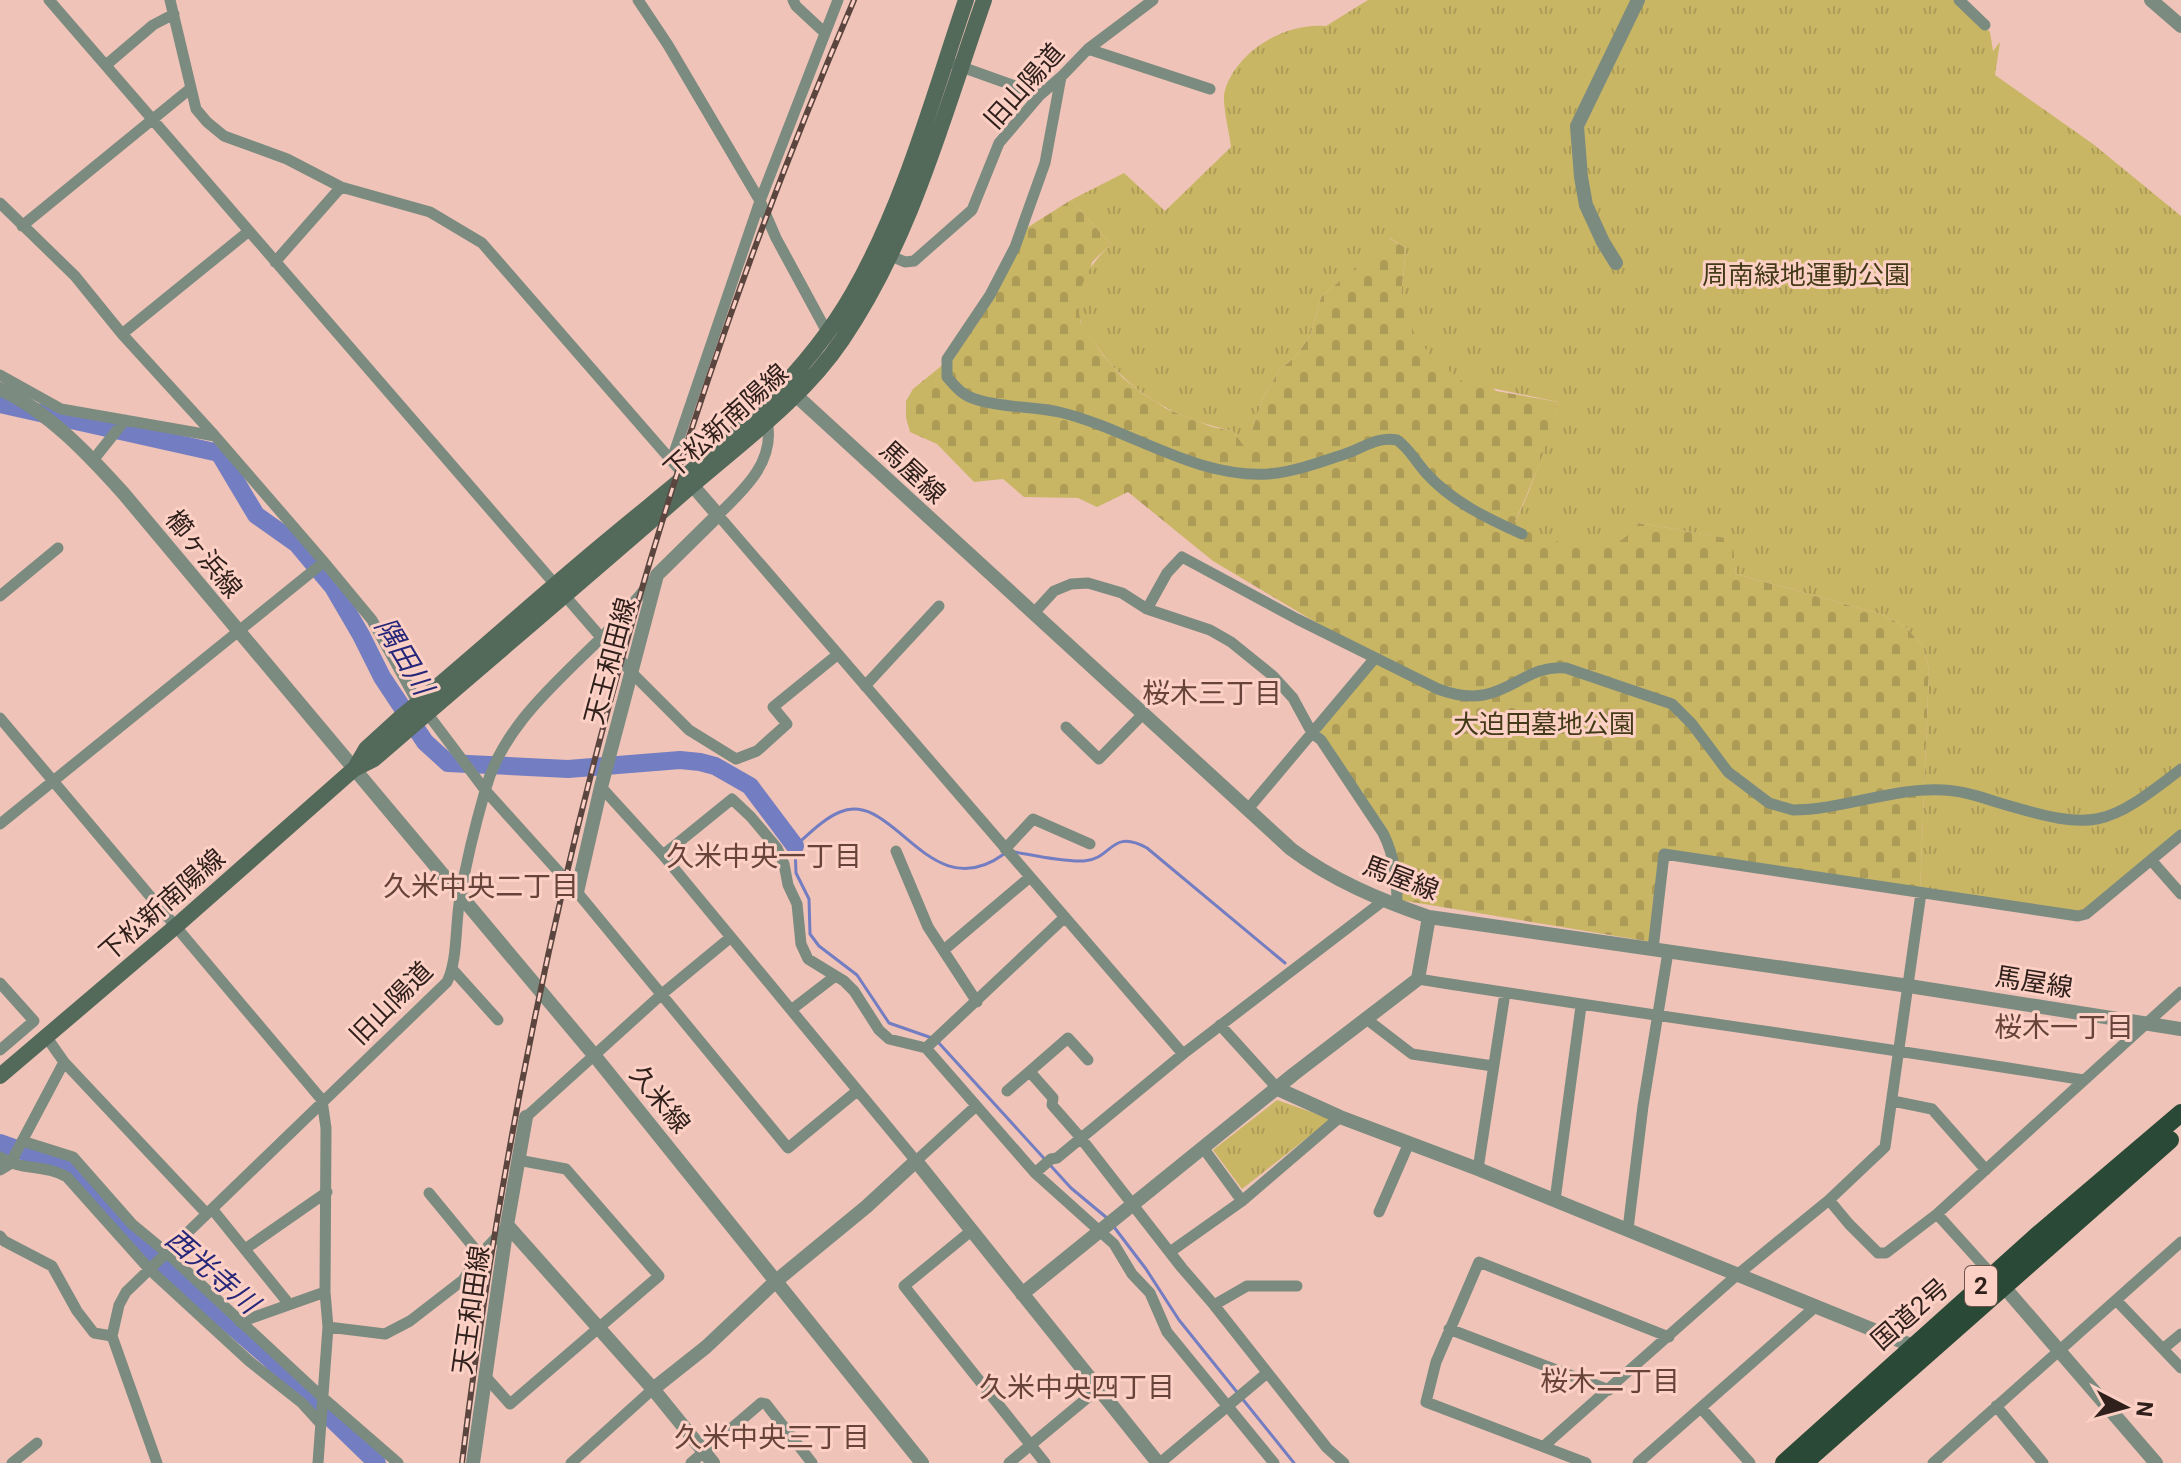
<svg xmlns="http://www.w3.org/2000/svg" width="2181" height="1463" font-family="Roboto,'Noto Sans JP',sans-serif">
<defs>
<pattern id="cemetery-stones" width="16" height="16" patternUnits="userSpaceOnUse" patternTransform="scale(2)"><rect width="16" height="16" fill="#c9b665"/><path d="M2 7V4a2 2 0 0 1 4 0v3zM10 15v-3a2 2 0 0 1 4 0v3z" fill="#ad9c57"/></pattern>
<pattern id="park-tufts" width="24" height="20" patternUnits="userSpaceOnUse" patternTransform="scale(2)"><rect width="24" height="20" fill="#c9b665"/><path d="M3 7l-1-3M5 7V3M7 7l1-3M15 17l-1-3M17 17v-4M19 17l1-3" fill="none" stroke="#ad9c57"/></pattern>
</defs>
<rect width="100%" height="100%" fill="#efc3b7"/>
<path fill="url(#cemetery-stones)" d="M1071,200L1111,244L1092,262L1080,321L1102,354L1123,378L1142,393L1167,409L1212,427L1233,431L1246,448L1262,400L1279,370L1295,357L1310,336L1321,297L1389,238L1406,248L1401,297L1496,391L1558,402L1547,447L1515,522L1639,523L1733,539L1736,574L1881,614L1906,627L1923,646L1929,670L1920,891L1665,853L1652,942L1400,900L1402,874L1390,836L1315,733L1379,660L1213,561L1128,492L1097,507L1078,498L1024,497L1003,479L974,482L937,444L910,432L906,417V401L913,389L945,363L1022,231Z"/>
<path fill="url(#park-tufts)" d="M1368,0H1960L1990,32L1993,51L2000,42L1995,75L2093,144L2181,216V836L2080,918L1920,891L1929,670L1923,646L1906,627L1881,614L1736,574L1732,539L1639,523C1605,569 1555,542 1515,522C1534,483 1547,445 1558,402L1463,382L1431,356L1414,333L1401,297L1406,248L1390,238L1321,297L1310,336L1295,357L1279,370L1262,400L1246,449L1233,431C1176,419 1129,393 1096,345C1091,337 1082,328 1080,319C1074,288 1090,264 1111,244L1071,200L1124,173L1165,211L1231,147C1230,134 1221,102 1225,90C1237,51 1285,22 1326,26Z
M1277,1100L1331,1119L1242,1189L1213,1150Z"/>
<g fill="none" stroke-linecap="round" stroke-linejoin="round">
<path stroke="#737dc2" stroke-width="3" d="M1015,852C1037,856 1062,862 1084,861C1113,859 1110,828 1147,848L1285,963
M932,1038L889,1023L857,975L819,946L810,934L809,899L796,873L795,846C809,834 823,819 840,812C894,789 929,909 1004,854
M938,1042L1071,1188L1107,1218
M1114,1227L1146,1269L1179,1320L1294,1463"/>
<path stroke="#737dc2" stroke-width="18" d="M0,404L219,453L256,515L297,544L333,587L361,635L382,677L425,742L448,763L568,769L680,760L700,762L715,766L750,786L795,846
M0,1143L73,1169L129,1236L270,1359L377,1463"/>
<path stroke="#7b8b80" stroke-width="11" d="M49,0L631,672L689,730L736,759L757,751L787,724L773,707L837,655
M170,0L196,109L207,122L224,136L287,159L341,187L430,212L482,243L684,475
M638,0L668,45L760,201L776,238L827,332
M793,0L796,6L825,33
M1959,0L1985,25
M1088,49L1210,89
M945,61L1040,95
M106,65L153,25L174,14
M1061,77L1045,163L1015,247L990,295L947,359V377C956,387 962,395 975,399C1001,408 1032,406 1059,412C1130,429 1194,478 1268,474C1294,472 1321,462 1345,454C1363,448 1378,436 1397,440C1409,448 1416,462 1426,473C1451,501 1488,519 1522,534
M0,203L75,276L122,334L215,436L324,562L372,620L418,703
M22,226L191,88
M884,253L905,262L914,261L972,210L999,143L1040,95L1061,77L1088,49L1153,0
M275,262L341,187
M122,334L249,231
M0,375L61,409L215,436
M767,421C776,461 744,490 718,515L1183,1054
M94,459L125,420
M672,459L760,201L838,0
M0,596L58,548
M1147,609L1167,573L1182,557L1297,619L1438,689C1504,714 1518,663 1566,668L1672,704L1692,724L1728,772L1769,803L1793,810C1842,810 1894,787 1944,790C1964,791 1984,798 2003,804C2095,831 2105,828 2181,769
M1033,614L1054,591L1071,584L1088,583L1122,593L1147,609L1210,630L1231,642L1273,676L1293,698L1312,733L1321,740L1383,833C1395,857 1397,880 1397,906
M865,686L939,606
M427,713L485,790L577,892L788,1148L857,1091
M0,718L322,1100L326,1128L325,1292L328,1327L318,1463
M1066,727L1099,759L1143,714
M601,787L663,855L916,1161L976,1106
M1248,809L1375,658
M0,824L324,562
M1005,849L1033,819L1090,844
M896,851L928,927L977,1002
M663,855L732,799L751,817L777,848L784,864L788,885L797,904L801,944L808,959L844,981L854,991L879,1030L889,1039L926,1048
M2151,860L2181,894
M1065,917L926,1048L1035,1173L1114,1244L1132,1274L1150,1293L1167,1332L1274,1463
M945,949L1030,877
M1653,949L1664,854L2078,916L2086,914L2181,835
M453,970L498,1020
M1418,979C1640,1014 1862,1044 2084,1080
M0,983L34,1021L0,1050
M791,1010L834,977
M1365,1018L1412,1054L1493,1066
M1220,1025L1278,1089
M45,1035L64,1062L207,1214
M1030,1072L1053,1098L1052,1105L1080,1137L1182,1268L1214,1305L1327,1448L1344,1463
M1007,1091L1068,1038L1088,1060
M1893,1101L1932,1109L1986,1170
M526,1117L662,994L731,937
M22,1141L73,1157L132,1224L167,1253L322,1397L398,1463
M1204,1149L1242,1201
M0,1157C20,1171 45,1164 67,1177L150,1270L249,1361L302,1403L321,1424
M1478,1169L1505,993
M0,1170L10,1164L64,1062
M1035,1173L1051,1159L1057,1158L1183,1054L1383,901
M1555,1200L1581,1006
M1829,1200L1849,1224L1878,1253H1886L1937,1214L2181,992
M213,1210L289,1304
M1379,1212L1409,1143
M1937,1214L1993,1276
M1628,1229L1643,1106L1668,952
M971,1231L904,1286L1045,1463
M0,1236L4,1241L52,1266L77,1311L94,1333L112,1336
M245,1249L327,1192
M1170,1252L1242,1201L1340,1117
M480,1255L507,1226
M2116,1300L2181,1368
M1214,1305L1247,1286H1297
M240,1322L325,1292
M328,1327L385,1334L410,1321L463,1280L480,1255L429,1193
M1449,1329L1609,1390
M2164,1348L2181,1334
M485,1376L510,1404L659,1276L566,1169L518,1160
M1996,1406L2043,1463
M1701,1408L1750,1463
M1545,1445L1737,1275L1829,1200L1885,1147L1921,893
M12,1463L37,1443
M157,1463L112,1336L119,1305L126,1292L447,982C458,960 455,924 460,898C466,863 475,826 485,791C502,727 556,683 601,638C620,619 637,598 654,579
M571,1463L653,1389
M691,1463L761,1403L766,1404L812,1463
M1009,1463L1098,1389
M1160,1463L1267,1373
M1586,1463L1426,1402L1436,1362L1479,1262L1669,1337
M1638,1463L1815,1307
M1933,1463L2181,1242"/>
<path stroke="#7b8b80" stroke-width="14" d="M2151,0L2181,26
M1616,263L1603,242L1586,205L1581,177L1577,126L1638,0
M0,389C48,411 89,455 124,494L594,1055L922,1463
M789,389L1291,849C1332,880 1380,900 1429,917L1909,986L2181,1029
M577,892L601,787L657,575L718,515L687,479
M1278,1089L1340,1117L1478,1169L1913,1346
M507,1225L653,1389L713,1463
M2005,1288L2156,1463
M1022,1294L1294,1074L1418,979L1429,917
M653,1389L706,1347L776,1281L866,1207L916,1161L1158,1463
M473,1463L507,1225L526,1117"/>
<path stroke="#536a5b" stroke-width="16" d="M355,768L366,749L400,718C470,660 537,599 607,541C695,467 795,395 853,293C904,204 933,97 966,0
M0,1076L175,927L354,769L374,759C479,668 586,578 690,487C743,441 803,398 842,340C912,237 943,116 984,0"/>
<path stroke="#2a4936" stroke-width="18" d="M1784,1463L2040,1233L2181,1113
M1804,1463L2170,1140"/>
<g stroke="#5b453f" stroke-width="6">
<path id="rail" d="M462,1463C523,961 654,464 854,0"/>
</g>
<use href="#rail" stroke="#fcd0c4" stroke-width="3" stroke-dasharray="9" stroke-linecap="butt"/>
</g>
<g text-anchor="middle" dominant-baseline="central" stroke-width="6" stroke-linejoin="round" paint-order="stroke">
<rect fill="#fcd0c4" stroke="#6d554e" stroke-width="2" x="1965" y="1266" width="32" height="40" rx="6"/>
<g font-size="24" font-weight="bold" fill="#30201c">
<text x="1981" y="1286">2</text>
</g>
<g font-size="26" fill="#30201c" stroke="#fcd0c4">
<text transform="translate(1024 86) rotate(-48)">旧山陽道</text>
<text transform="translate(726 421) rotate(-42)">下松新南陽線</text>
<text transform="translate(913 472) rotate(43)">馬屋線</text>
<text transform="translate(204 554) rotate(51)">櫛ヶ浜線</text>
<text transform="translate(610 661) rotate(-75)">天王和田線</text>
<text transform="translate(1401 878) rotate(21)">馬屋線</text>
<text transform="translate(162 905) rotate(-41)">下松新南陽線</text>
<text transform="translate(2034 982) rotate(9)">馬屋線</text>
<text transform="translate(391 1003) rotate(-45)">旧山陽道</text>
<text transform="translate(660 1099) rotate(51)">久米線</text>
<text transform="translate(471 1310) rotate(-82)">天王和田線</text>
<text transform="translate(1910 1314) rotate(-41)">国道2号</text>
</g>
<g font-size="26" fill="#433a17" stroke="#fcd0c4">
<text x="1806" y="275">周南緑地運動公園</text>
<text x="1544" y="724">大迫田墓地公園</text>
</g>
<g font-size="28" font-style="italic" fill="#272779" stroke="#fcd0c4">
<text transform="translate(404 656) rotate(59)">隅田川</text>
<text transform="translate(212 1271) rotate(41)">西光寺川</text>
</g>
<g font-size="28" fill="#674339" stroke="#fcd0c4">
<text x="1212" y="693">桜木三丁目</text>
<text x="764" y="856">久米中央一丁目</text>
<text x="481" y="886">久米中央二丁目</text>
<text x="2064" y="1027">桜木一丁目</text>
<text x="1610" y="1381">桜木二丁目</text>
<text x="1077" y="1387">久米中央四丁目</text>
<text x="772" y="1437">久米中央三丁目</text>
</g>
</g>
<g transform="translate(2125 1407) rotate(96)" stroke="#fcd0c4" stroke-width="6" paint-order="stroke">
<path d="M0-6L14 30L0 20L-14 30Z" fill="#30201c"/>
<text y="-12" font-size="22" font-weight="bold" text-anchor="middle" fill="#30201c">N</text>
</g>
</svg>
